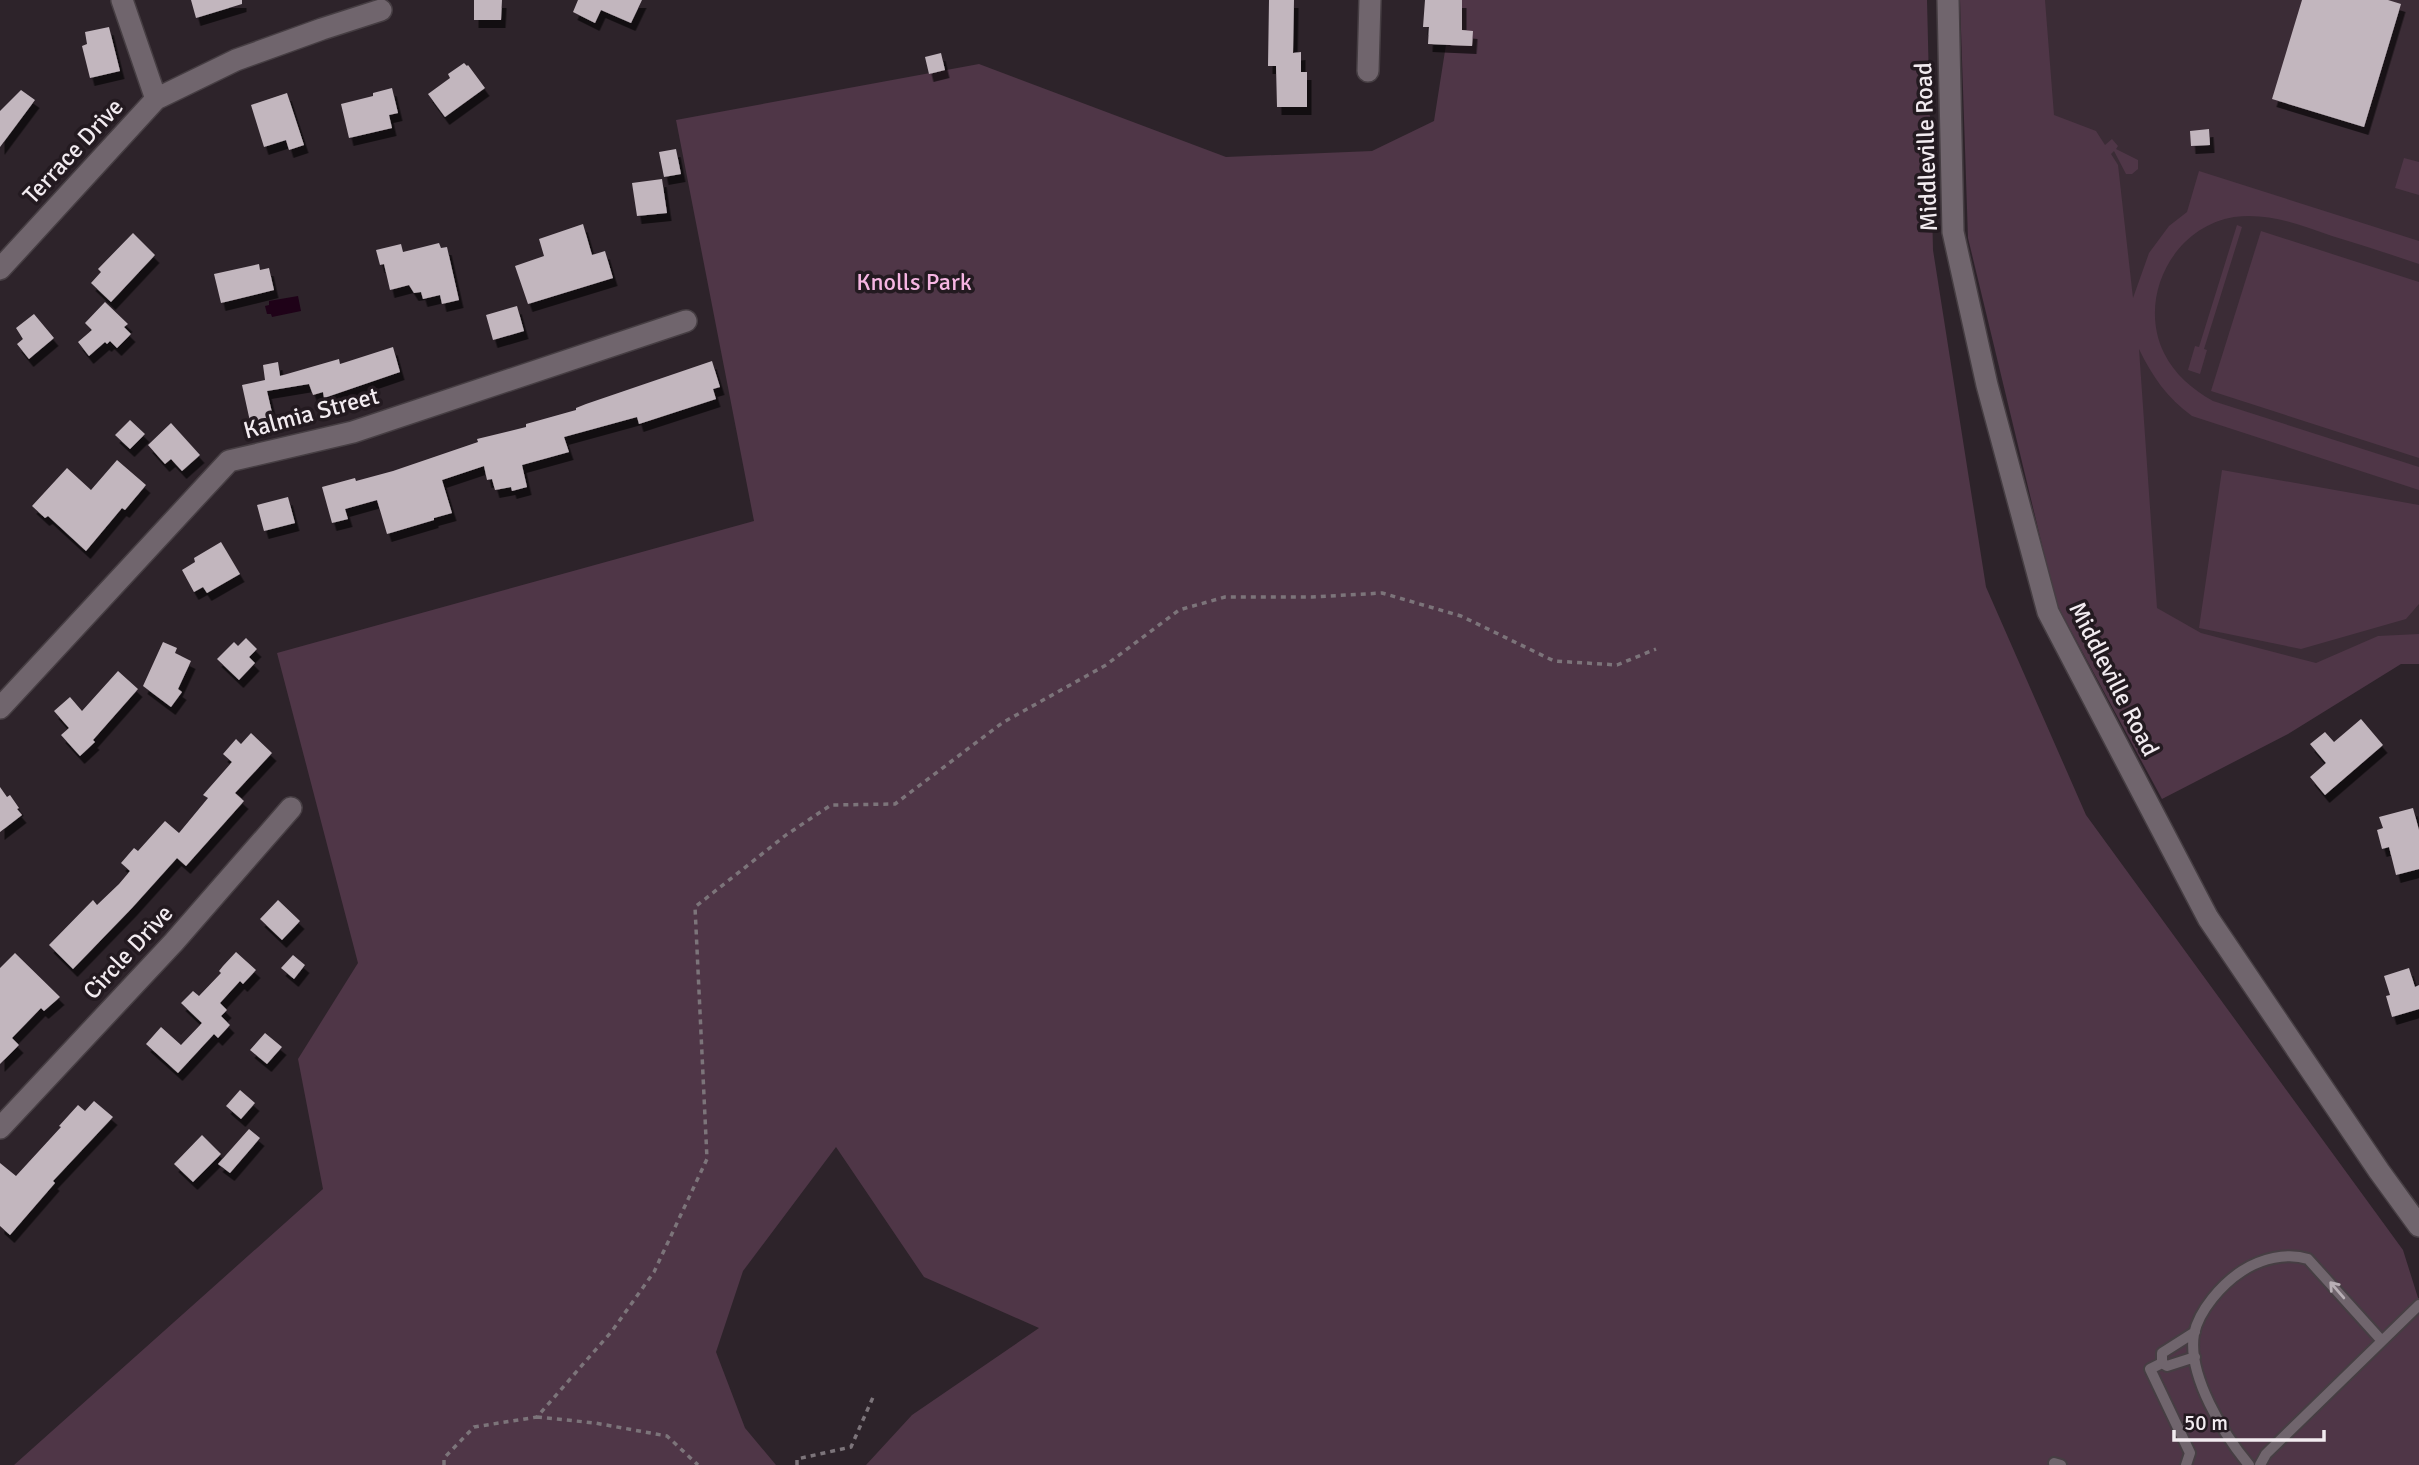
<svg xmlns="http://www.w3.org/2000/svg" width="2419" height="1465" font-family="Signika,sans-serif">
<defs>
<filter id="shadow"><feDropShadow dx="4.5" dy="8" stdDeviation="0" flood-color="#0009"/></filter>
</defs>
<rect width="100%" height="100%" fill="#2d232a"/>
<path fill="#3b2c36" d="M1975,0H2419V649L2167,786Z"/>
<path fill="#4f3647" d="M1453,0H1927L1933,250L1986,587L2086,815L2403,1250L2419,1301V1465H866L912,1415L1039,1328L924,1277L836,1147L743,1271L716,1352L745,1428L776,1465H14L323,1189L298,1059L358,963L277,653L754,521L676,120L979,64L1226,157L1372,151L1434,121Z
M1960,0H2045L2054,115L2096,131L2105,145L2112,139L2118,146L2116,149L2138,160V169L2132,174H2126L2114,151L2111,154L2118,165L2133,298L2149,253L2169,226L2187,212L2199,171L2419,241V264C2390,254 2361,245 2332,236C2300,225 2268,212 2234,217C2173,227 2137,298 2164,353C2175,375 2192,389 2213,401L2419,467V490L2192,416C2167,398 2152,376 2139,349L2157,608L2201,633L2316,663L2378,636L2419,634V664H2401L2288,734L2162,799L2056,603L1968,238Z
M2404,158L2419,162V195L2395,188Z
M2237,225L2242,227L2204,349L2207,350L2200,374L2188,370L2195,346L2199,347Z
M2261,231L2419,282V458L2211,391Z
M2222,470L2419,505V604L2406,619L2301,649L2199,628Z"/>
<path fill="#1f0218" d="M298,296L301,311L272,317L271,314H267L265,306L269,305V301Z"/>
<path fill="#c2b6be" filter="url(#shadow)" d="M191,0H242V4L196,18Z
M474,0H502L501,20H474Z
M578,0H642L631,23L601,10L595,23L573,12Z
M1269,0H1294L1293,53L1301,52V72H1307V107H1277L1276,66H1268Z
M1425,0H1462V30L1473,31L1472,46L1428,44L1429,27H1423Z
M2302,0H2388L2401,4L2364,127L2272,99Z
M109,27L120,71L90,78L82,46L87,44L85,32Z
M941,53L945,70L929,74L925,57Z
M464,63L467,66L468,65L485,88L445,117L428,94L450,78L448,74Z
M392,88L398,113L389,115L392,128L349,138L341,104L373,96V93Z
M21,90L35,100L0,147V111Z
M287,93L304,145L289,150L286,140L264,147L251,105Z
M2209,129L2210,145L2191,146L2190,131Z
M676,149L681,174L664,177L659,152Z
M662,179L667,213L637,216L632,183Z
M583,224L592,255L605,251L613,278L528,304L515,266L544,256L539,239Z
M133,233L155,255L111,302L91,283L101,272L98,269Z
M439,243L441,248L447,247L459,300L442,304L440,295L423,299L421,292L414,293L409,285L390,290L384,264L380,265L376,250L401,244L403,252Z
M259,264L260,270L269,268L274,290L221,303L214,274Z
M105,302L128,324L124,327L131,334L117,348L110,341L107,344L105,342L89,356L78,342L92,330L85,323Z
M517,306L524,331L493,340L486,315Z
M34,314L54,338L29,359L17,344L23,339L16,328Z
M393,347L400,372L324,398L323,392L313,395L309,384L267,391L274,421L251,426L242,385L265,380L263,365L278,362L280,376L339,359L340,364Z
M712,361L720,387L713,389L716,399L639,424L637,417L564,437L569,452L522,465L527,487L512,491L511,487L495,490L492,479L487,480L484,466L442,480L452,513L434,518V520L387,534L377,500L345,509L348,519L332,523L322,487L355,478L356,481L393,471L478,442L477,439L526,427V424L576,410V408L586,404Z
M130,420L145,434L130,449L115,435Z
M171,423L200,455L182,471L171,459L165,464L148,445Z
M117,460L146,485L125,510L122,508L86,551L48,516L45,518L32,506L67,468L91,490Z
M288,497L295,523L264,531L257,505Z
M221,542L240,574L207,593L203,587L194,592L182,570L195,562L194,558Z
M246,638L257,649L249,657L255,663L239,680L217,659L234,642L238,646Z
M163,642L177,648L175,653L191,661L178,689L182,692L171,707L143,686Z
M118,671L138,689L93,740L95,742L80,756L61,735L69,728L54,711L70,697L82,711Z
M2361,719L2383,745L2325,795L2310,777L2326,763L2310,744L2325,732L2334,742Z
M251,733L272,753L235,793L244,801L186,866L177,858L132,908L73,969L49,945L93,900L97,905L119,884L130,871L121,863L134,848L138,851L165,821L179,833L208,798L203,795L232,762L223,754L236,739L241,744Z
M0,787L7,797L10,795L19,808L17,809L22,815L0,832Z
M2413,808L2419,830V869L2396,875L2389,847L2382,849L2377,830L2383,828L2379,817Z
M278,900L300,921L282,940L260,919Z
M236,952L256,970L243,984L240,981L220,1003L227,1010L221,1016L230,1025L218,1038L214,1034L178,1073L146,1044L161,1027L181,1045L202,1023L181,1003L193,991L199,996L221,973L219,971L223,966Z
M15,953L60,997L44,1011L41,1008L12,1038L19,1045L0,1064V968Z
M293,955L305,965L294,979L281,968Z
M2409,968L2415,987L2419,985V1009L2392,1017L2386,996L2390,995L2384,976Z
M265,1033L282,1047L267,1064L250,1050Z
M240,1090L255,1103L241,1119L226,1106Z
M94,1101L113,1117L53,1181L55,1183L10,1235L0,1226V1163L16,1176L61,1127L59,1126L78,1105L85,1111Z
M249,1129L260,1138L230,1173L218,1164Z
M202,1135L221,1154L193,1182L174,1164Z"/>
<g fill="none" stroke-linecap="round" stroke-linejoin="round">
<g stroke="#463e43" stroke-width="14">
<path id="service" d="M2195,1332L2162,1353V1363L2167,1366L2195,1357
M2162,1363L2150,1369L2190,1453L2186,1465
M2054,1463L2061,1465
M2249,1465C2224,1435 2187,1375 2194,1334C2199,1310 2222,1284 2242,1271C2260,1259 2287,1252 2308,1259L2382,1341
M2260,1465L2266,1454L2419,1305"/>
</g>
<g stroke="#463e43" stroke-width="24">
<path id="minor" d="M122,0L156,99
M1368,71L1370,0
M0,269L156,99L236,60L322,29L381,10
M0,708L229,461L353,432L686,321
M0,1128L174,942L291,808"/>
</g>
<g stroke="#463e43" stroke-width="24">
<path id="tertiary" d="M1948,0L1953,232L1987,385L2048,612L2208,918L2379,1171L2419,1226"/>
</g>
<path stroke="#7c747a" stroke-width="3.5" stroke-dasharray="5 5" stroke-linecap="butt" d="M537,1417L595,1423L667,1436L698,1465
M444,1465V1458L474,1427L537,1417L612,1331L654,1272L707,1159L695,907L786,835L831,805L895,804L1002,723L1106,665L1179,610L1225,597H1312L1382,593L1461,616L1554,661L1617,665L1656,649
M797,1465V1459L851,1447L874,1395"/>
<use href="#service" stroke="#70656d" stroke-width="10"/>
<use href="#minor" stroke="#70656d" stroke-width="21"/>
<use href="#tertiary" stroke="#70656d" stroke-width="21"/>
</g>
<defs><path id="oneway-shaft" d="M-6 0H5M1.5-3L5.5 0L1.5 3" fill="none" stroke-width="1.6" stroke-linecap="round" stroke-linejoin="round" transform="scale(1.75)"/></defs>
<use stroke="#b8afb5" href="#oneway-shaft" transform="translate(2337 1290) rotate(-131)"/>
<g text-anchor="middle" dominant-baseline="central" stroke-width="7" stroke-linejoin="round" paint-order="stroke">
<g font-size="24" fill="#f2ebf0" stroke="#231a20">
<text transform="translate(1926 147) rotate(-92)">Middleville Road</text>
<text transform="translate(73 151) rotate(-47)">Terrace Drive</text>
<text transform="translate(311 413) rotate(-15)">Kalmia Street</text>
<text transform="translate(2114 679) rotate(63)">Middleville Road</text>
<text transform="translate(128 952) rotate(-47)">Circle Drive</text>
</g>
<g font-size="24" fill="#f6b5e2" stroke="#231a20">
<text x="914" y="282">Knolls Park</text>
</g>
</g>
<path d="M2174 1430v10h150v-10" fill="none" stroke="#f2ebf0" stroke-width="3.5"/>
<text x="2184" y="1430" font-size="21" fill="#f2ebf0" stroke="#231a20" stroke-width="5" paint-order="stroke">50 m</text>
</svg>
